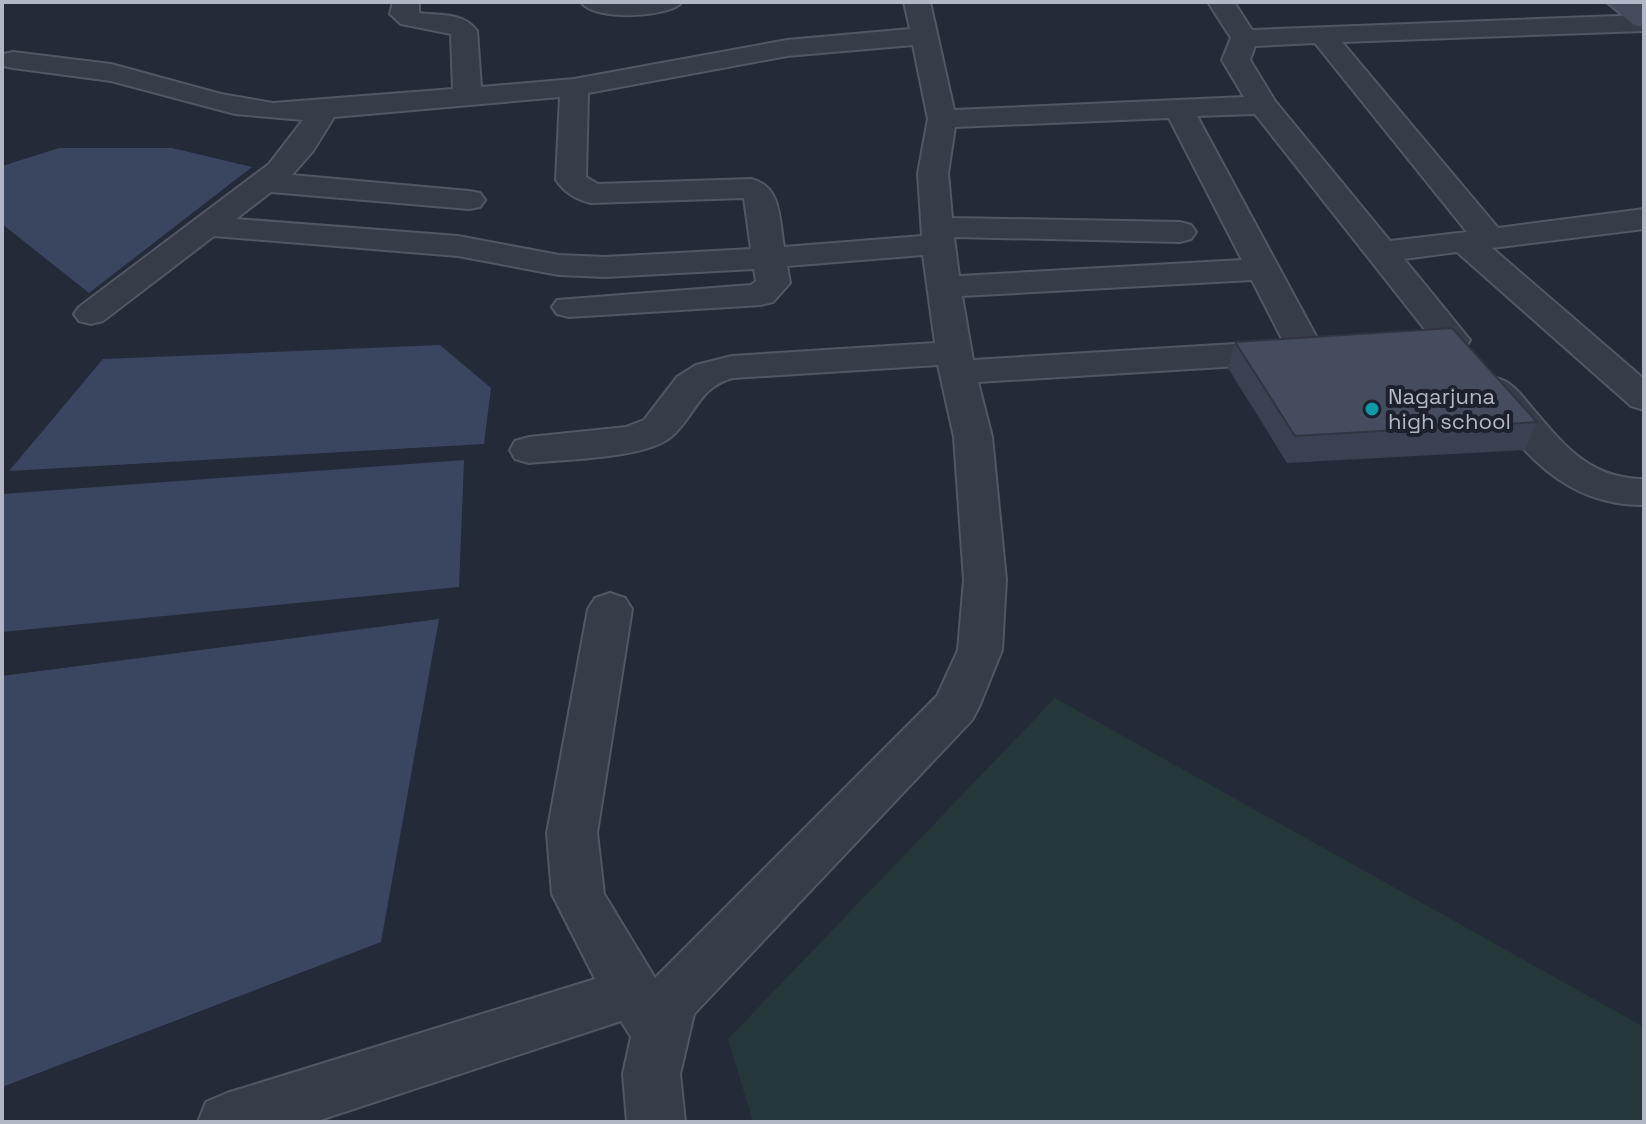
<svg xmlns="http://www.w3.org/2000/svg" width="1646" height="1124" font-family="'Space Grotesk',sans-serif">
<rect width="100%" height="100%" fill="#232a38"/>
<path fill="#26373a" d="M1055,698L1644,1027V1122H753L728,1039Z"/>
<path fill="#3a4560" d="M59,148H172L252,167L89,293L2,224V166Z
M440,345L491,388L484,444L9,471L103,359Z
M464,460L459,587L2,632V494Z
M439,619L381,942L2,1087V676Z"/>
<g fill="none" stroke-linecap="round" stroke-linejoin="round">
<g stroke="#525764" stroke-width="4">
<path id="street" d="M393,2H419V13C439,16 464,12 477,31L481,87L574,79L787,40L910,29L904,2H930L954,110L1244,97L1222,60L1231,38L1208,2H1234L1252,30L1644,15V31L1342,42L1498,228L1644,209V229L1492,248L1644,379V410L1631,406L1457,252L1404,259L1470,340L1465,348C1443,353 1418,357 1396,352L1391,344L1396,336L1427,332L1255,114L1197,116L1324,351L1319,359L1306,362L978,382L992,437L1006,580L1002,650L979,707L972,720L694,1014L680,1074L685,1122H627L623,1074L631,1037L621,1021L314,1122H198L206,1102L227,1093L595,979L552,894L547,833L588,609L595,598L610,593L625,598L632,609L597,833L604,894L655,978L937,696L958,650L964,580L954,437L938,365L733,378C698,387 695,417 671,437C644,459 564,459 529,463L515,459L510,450L515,441L529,437L626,427L644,420L677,377L696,365L732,356L935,343L923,255L787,266L790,283L773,302L761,305L569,317L557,314L552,307L557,300L751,285L756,281L754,269L605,277L559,275L458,256L214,236L103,321L91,324L79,321L74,314L79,307L269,164L303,120L235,114L111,81L13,68L3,66V54L13,52L111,64L221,94L273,103L453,89L451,34L401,24L390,14ZM1315,43L1467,232L1390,241L1275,101L1250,60L1255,46ZM913,45L928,119L918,173L922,236L784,247C779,220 782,186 751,179L598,184L586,177L588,93L787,56ZM560,97L556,180C564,192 577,200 591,203L744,198L751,249L605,257L559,255L458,236L236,219L271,192L469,209L480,207L485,200L480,193L469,191L292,175L313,151L334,117ZM1169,118L1242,260L959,276L954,237L1180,242L1191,239L1196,232L1191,225L1180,222L952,218L948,173L955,127ZM1252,280L1283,341L973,360L962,296Z
M581,2H682C671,17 595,22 581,2Z
M1496,378C1513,382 1521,395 1533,409C1565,447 1591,479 1644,479V505C1565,506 1519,451 1478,389L1483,381Z"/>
</g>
<g stroke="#525764" stroke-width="4">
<path id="secondary" d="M1607,2H1638L1644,6V27L1634,25Z"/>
</g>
<use href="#street" fill="#373c49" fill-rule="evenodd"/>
<use href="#secondary" fill="#454b5b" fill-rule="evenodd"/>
</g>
<path fill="#3b4150" d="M1235,342L1537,422L1525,450L1287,463L1228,368Z"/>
<path fill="#454c5d" stroke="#303541" stroke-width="2" d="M1452,328L1537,422L1295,436L1235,342Z"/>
<circle fill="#0f9aa8" stroke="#1c212d" stroke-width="3" cx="1372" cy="409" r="8"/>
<g text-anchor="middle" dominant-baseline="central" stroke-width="8" stroke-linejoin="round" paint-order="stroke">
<g font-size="22" fill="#b2b7c5" stroke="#1c212d" text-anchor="start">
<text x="1388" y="396">Nagarjuna<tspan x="1388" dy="25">high school</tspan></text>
</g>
</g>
<rect width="1646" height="1124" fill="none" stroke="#b2b7c5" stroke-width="8"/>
</svg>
